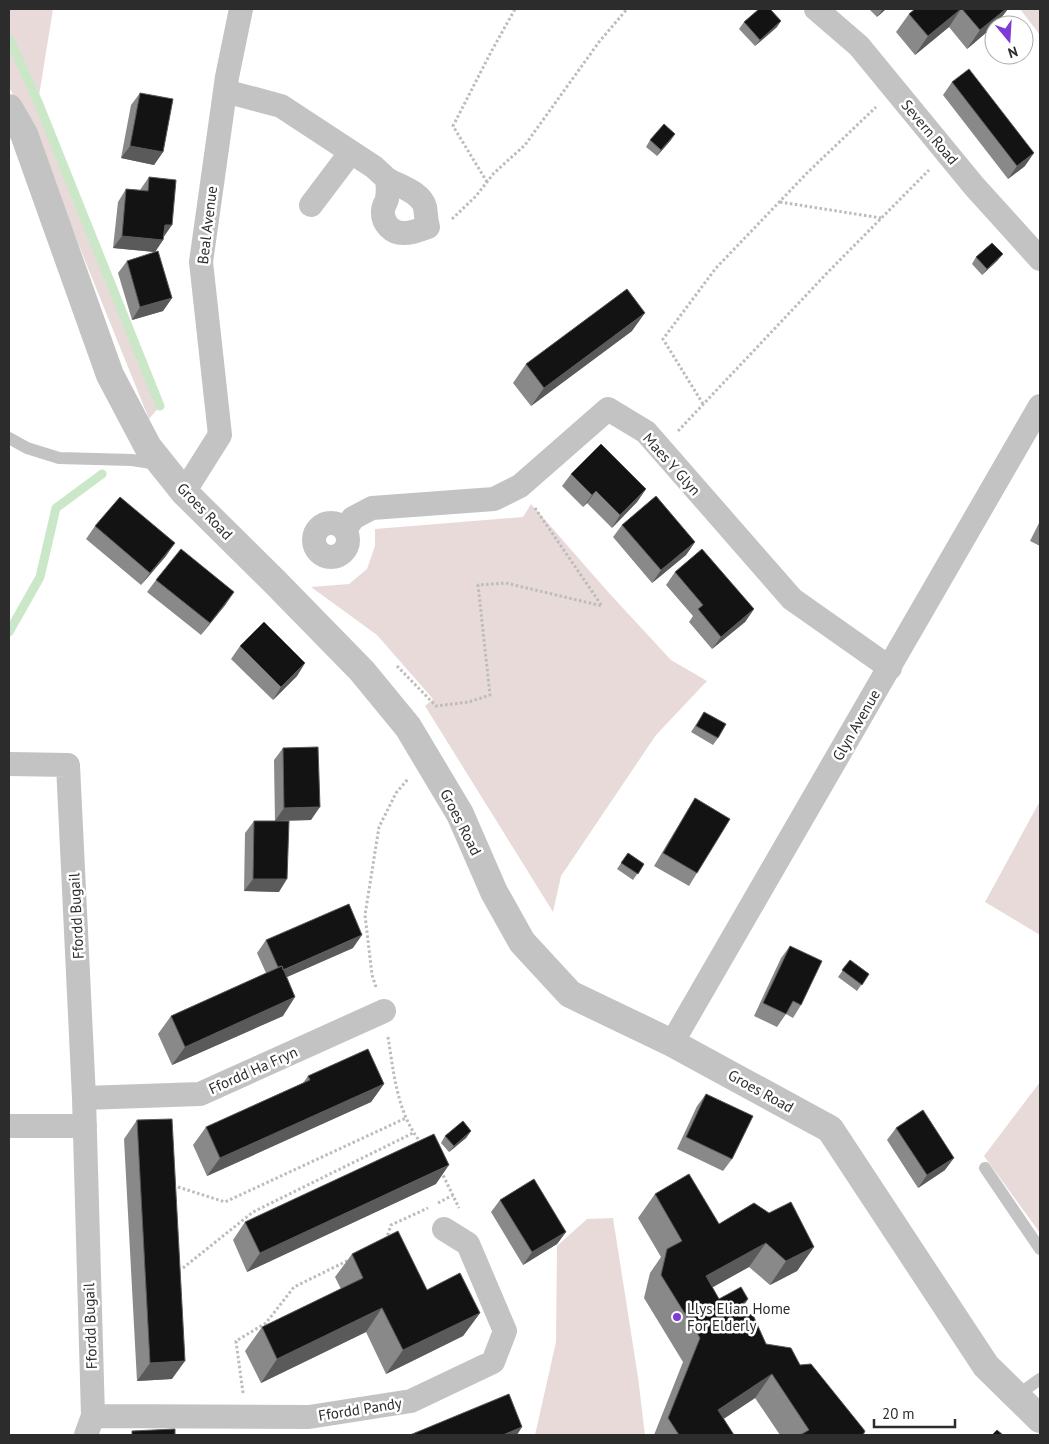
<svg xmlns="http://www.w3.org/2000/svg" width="1049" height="1444" font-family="'PT Sans',sans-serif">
<rect width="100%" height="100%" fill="#fff"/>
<path fill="#e9dada" d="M9,9H53L38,102L160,406L149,419L33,132L9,87Z
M1020,9H1040V35Z
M531,504L609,593L671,660L707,681L656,735L561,876L553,912L425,706L433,699L377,635L311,587L349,584L367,569L375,546V529L523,517Z
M1040,801V935L985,902Z
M1040,1082V1233L984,1156Z
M613,1218L638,1377L645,1435H535L556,1342L557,1246L587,1219Z"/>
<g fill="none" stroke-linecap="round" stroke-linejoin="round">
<path stroke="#cae8c7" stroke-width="9" d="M9,38L38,102L160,406
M9,632L40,577L56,508L102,474"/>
<path stroke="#bcbcbc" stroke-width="3" stroke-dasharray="2.5 2.5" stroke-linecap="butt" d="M487,182L453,126L491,52L515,9
M780,202L881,218
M452,219L476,196L494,173L525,145L599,42L627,9
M703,404L663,339L716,268L808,172L876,107
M678,431L828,272L929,170
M397,666L436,706L469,702L490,695L478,585L506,583L602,606L535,508
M376,987L372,975L365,915L379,827L396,793L408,779
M388,1037C394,1074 397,1114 422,1144
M441,1171L459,1208
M178,1187L225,1202L406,1118
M438,1203L453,1195
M386,1240L391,1225L428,1208
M183,1268L253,1212L413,1133
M243,1393L236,1341L266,1323L294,1287L351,1259"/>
<path stroke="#c3c3c3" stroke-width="12" d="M9,438L27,448L59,458L132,460L158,464
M985,1168L1040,1249
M1016,1396L1040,1379"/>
<path stroke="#c3c3c3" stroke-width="24" d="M816,9L859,46L974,186L1040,259
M225,91L281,106L374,167L387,179
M387,179C399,186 421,192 425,207C426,213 426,220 428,227C421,229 413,233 405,233C392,234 382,223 383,211C383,206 386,203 387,199C388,193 388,186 387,179Z
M311,205L351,152
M184,492L220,435L201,262L227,77L241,9
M314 540a17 17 0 1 1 34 0a17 17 0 1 1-34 0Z
M345,530L353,518L372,508L494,499L520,486L608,409L646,432L792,599L890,668
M9,764L68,765L84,1098L93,1416L86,1435
M672,1043L1040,406
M84,1098L200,1094L384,1011
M9,1126H85
M93,1416L309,1417L411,1401L493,1362L505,1331L468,1244L444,1229"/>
<path stroke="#c3c3c3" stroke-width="28" d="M9,108L24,134L110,375L148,447L184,492L275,582L362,671L408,727L460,814L494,892L522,942L570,994L672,1043L830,1129L986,1366L1040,1419"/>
</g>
<path fill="#898989" d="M869,9H886L877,17Z
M915,9H1008L997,23L994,25V26L967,49L949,27L915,55L896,32L909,14Z
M744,22L777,27L755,46L739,29Z
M952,82L1025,166L1008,179L943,95Z
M140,93L163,152L154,165L121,158L131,105Z
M650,140H671L657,156L646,147Z
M149,177L163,240L155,252L113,248L118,202L126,189L140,190Z
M976,257L998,260L982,275L972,264Z
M127,261L172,298L163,311L132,320L118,273Z
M632,331L531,406L513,383L526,364Z
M571,474L646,489L637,502L612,528L587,503L583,507L562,486Z
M1040,521V546L1030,541Z
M622,525L695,542L686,555L652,583L613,537Z
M95,526L166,556L141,585L86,539Z
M675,572L754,609L745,622L712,649L689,622L693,616L666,585Z
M156,580L226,604L201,635L147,592Z
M240,646L305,663L297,676L273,700L231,659Z
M704,712L718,738L713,745L691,732Z
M283,748L311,820L275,821L274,760Z
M695,798L697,873L689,886L654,866L687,811Z
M254,821L279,892L244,891L245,833Z
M628,853L644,864L633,880L617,869Z
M266,940L353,948L287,977L283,1016L172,1065L158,1034L171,1016L266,973L257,953Z
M790,946L801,1005L793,1018L786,1014L777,1027L754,1016L781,958Z
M850,960L869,974L857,991L838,977Z
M308,1076L384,1084L371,1102L207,1176L193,1145L206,1127L303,1083Z
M706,1094L732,1159L723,1171L677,1149L697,1106Z
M137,1120L172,1379L137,1381L124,1139Z
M896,1128L945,1170L918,1188L887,1140Z
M471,1131L466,1138L449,1152L441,1143L445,1136Z
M436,1184L247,1272L233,1240L245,1222Z
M655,1194L719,1224L814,1247L797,1271L770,1285L749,1267L712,1287L719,1299H748L739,1313L766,1344L800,1365L863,1435H780L755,1398L723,1419L734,1435H654L683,1362L644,1298L650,1273L661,1257L638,1218Z
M500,1200L566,1232L557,1244L523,1265L491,1212Z
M352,1254L427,1290L480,1313L463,1336L386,1374L366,1332L261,1383L245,1351L262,1327L341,1289L335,1277Z"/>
<path fill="#5a5a5a" d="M883,9H886L877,17Z
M961,9L949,27L915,55L928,36Z
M1006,9H1008L997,23L994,25V26L967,49L980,30Z
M781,21L777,27L755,46L760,40Z
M675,134L671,140L657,156L661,150Z
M130,146L163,152L154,165L121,158Z
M1034,153L1025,166L1008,179L1017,166Z
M165,225H172L163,238Z
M122,236L163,240L155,252L113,248Z
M1003,254L998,260L982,275L987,269Z
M172,298L163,311L132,320L140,307Z
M645,313L632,331L531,406L544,388Z
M646,489L637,502L612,528L620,515Z
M596,491L587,503L583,507L592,495Z
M695,542L686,555L652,583L661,570Z
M175,543L166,556L141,585L150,573Z
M234,592L226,604L201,635L210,623Z
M754,609L745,622L712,649L721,637Z
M305,663L297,676L273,700L281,687Z
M320,807L311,820L275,821L284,808Z
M253,879H287L279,892L244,891Z
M362,935L353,948L271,984L280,972Z
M295,997L283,1016L172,1065L185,1047Z
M384,1084L371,1102L207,1176L220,1158Z
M471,1131L466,1138L449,1152L454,1146Z
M954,1158L945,1170L918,1188L927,1175Z
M449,1165L436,1184L247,1272L260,1253Z
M566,1232L557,1244L523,1265L532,1252Z
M766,1243L749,1267L690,1300L706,1276Z
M814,1247L797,1271L770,1285L786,1261Z
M748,1299L732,1323L733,1312Z
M382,1308L366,1332L261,1383L277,1359Z
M480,1313L463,1336L386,1374L403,1350Z
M185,1361L172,1379L137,1381L150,1363Z
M772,1374L755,1398L701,1434L718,1410Z
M522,1427L517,1435H503Z"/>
<path fill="#131313" stroke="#5a5a5a" d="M759,9H770L781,21L760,40L744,22Z
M915,9H961L928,36L909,14Z
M962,9H1006L980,30Z
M969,69L1034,153L1017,166L952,82Z
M140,93L173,99L163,152L130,146Z
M664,124L675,134L661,150L650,140Z
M149,177L176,180L172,225H165L163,240L122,236L126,189L148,191Z
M992,243L1003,254L987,269L976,257Z
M158,251L172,298L140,307L127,261Z
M627,289L645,313L544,388L526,364Z
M601,444L646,489L620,515L596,491L592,495L571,474Z
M656,496L695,542L661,570L622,525Z
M120,497L175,543L150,573L95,526Z
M181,549L234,592L210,623L156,580Z
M702,549L754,609L721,637L698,609L703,605L675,572Z
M264,622L305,663L281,687L240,646Z
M704,712L726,724L718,738L696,726Z
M318,747L320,807L284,808L283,748Z
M695,798L730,819L697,873L663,853Z
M254,821H289L287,879H253Z
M628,853L644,864L638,874L621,863Z
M349,904L362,935L283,970L282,966L278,967L266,940Z
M790,946L822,961L801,1005L793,1001L786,1014L763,1003Z
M850,960L869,974L862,985L842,970Z
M282,966L295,997L185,1047L171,1016Z
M368,1049L384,1084L220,1158L206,1127L310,1080L308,1076Z
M706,1094L753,1116L732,1159L686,1137Z
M923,1110L954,1158L927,1175L896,1128Z
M172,1119L185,1361L150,1363L137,1120Z
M463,1121L471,1131L454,1146L445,1136Z
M434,1134L449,1165L260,1253L245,1222Z
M689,1174L719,1224L754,1203L769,1213L791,1202L814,1247L786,1261L766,1243L706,1276L719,1299L741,1287L748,1299L733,1312L753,1315L766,1344L791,1348L800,1365L811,1364L865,1431L863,1435H800L809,1430L772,1374L718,1410L734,1435H679L668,1418L700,1338L661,1275L667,1249L682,1241L655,1194Z
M534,1179L566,1232L532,1252L500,1200Z
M398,1231L427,1290L460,1273L480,1313L403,1350L382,1308L277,1359L262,1327L363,1278L352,1254Z
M509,1394L522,1427L503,1435H410Z
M175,1429V1435H132V1431Z
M997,1430L1003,1435H992Z"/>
<circle fill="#803ad7" stroke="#fff" stroke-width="2" cx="677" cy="1317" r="5"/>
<g text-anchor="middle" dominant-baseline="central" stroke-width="5" stroke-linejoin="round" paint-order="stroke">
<g font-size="15" fill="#2c2c2c" stroke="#fff">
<text transform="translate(930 132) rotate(50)">Severn Road</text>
<text transform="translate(207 225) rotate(-83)">Beal Avenue</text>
<text transform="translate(672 464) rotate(48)">Maes Y Glyn</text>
<text transform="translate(205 511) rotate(46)">Groes Road</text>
<text transform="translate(856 725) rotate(-60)">Glyn Avenue</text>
<text transform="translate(461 822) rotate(63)">Groes Road</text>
<text transform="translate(76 916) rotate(-93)">Ffordd Bugail</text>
<text transform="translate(253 1070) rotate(-24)">Ffordd Ha Fryn</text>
<text transform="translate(761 1091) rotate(29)">Groes Road</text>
<text transform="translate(90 1326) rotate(-92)">Ffordd Bugail</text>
<text transform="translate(360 1409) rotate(-9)">Ffordd Pandy</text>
</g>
<g font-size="15" fill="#2c2c2c" stroke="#fff" text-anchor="start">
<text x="687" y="1308">Llys Elian Home<tspan x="687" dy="17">For Elderly</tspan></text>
</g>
</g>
<rect width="1049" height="1444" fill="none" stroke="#2c2c2c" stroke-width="20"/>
<g transform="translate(1009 40) rotate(162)"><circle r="24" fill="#ffffff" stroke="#ababab"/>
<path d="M0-4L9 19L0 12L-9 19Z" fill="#803ad7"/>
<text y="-8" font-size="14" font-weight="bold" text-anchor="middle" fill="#2c2c2c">N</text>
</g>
<path d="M874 1419v8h81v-8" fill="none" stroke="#2c2c2c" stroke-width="2.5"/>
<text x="882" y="1419" font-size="15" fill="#2c2c2c" stroke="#ffffff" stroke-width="4" paint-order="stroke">20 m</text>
</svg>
